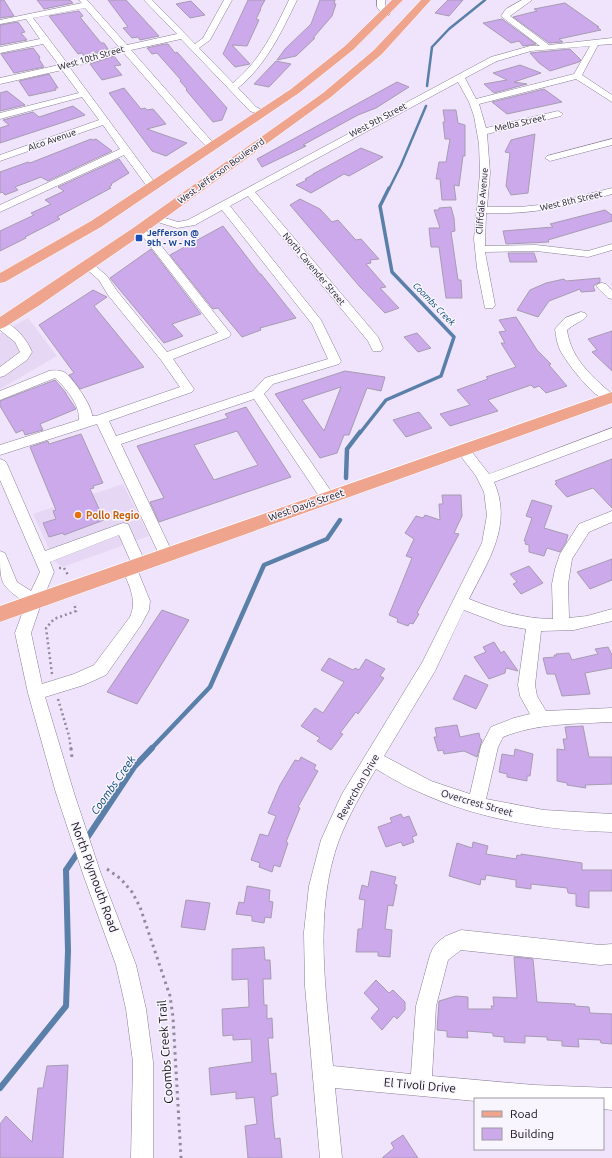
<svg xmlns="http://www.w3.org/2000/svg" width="612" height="1158" font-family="Ubuntu,sans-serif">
<rect width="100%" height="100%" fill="#efe4fb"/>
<path fill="#e6d8f5" d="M28,318L57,356L0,389V334Z
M123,484L149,536L63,567L55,562L33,514Z"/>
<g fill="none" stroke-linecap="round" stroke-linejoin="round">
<path stroke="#5a80a9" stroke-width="2.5" d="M427,86L432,47L449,29L485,0
M389,189L401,165L426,106"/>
<path stroke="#5a80a9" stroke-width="3.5" d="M360,433L386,400L441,376L454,337L392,272L380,206L389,188"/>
<path stroke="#5a80a9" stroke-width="4.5" d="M346,478L347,449L360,432
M151,749L210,687L264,565L327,539L340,520"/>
<path stroke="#5a80a9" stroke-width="6" d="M85,841L134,767L152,748
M0,1088L66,1006L68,951L66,870L79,851"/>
</g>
<path fill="#cba9eb" stroke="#a79cb1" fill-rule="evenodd" d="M0,0H4L14,16L0,18Z
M37,0H70L73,3L44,9Z
M108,0H126L159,36L140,40L138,37L132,38L123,28L128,27Z
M248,0H265L260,9H261L256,19L259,20L247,46L232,45L250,64L235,67L223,54Z
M320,0H335L334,4H336L332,16L313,38H315L296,56L277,60L285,49L311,24Z
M448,0H463L449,16L435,13Z
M191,1L205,15L190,18L176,4Z
M565,3L599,27H597L601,30L559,39L563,42L549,43L513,17L537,11L534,9Z
M79,11L83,16L80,17L101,43H104L108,49L84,56L82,53L78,54L49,16Z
M502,19L536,44L523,46L519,41L511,43L483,23Z
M18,22L25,32L21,33L27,40L0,45V25Z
M165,44H168L175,53L177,52L227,108L222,120L213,122L186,90L187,89L180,81L181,80L157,53L152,54L147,48Z
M33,48L40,57L39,59L44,67L14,73L1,54Z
M570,49L581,60L579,62L550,71L539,63L530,53Z
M114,56L121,65L114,66L122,75L102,80L90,64Z
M276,61L291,64L269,87L254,84Z
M520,65L541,73L514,82L527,84L494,93L484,84L507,80L493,73Z
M49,74L58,88H55L56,90L29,96L19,81Z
M397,82L409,87L376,108L358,115L303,145L306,146L262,167L257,159Z
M124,88L141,109L145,108L147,110L153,109L166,124L147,129L187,143L166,156L152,151L109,93Z
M544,89L562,102L507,114L492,102Z
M7,91L25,105L0,111V93Z
M73,106L85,115L0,143V128L9,125L3,120L33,112L39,117Z
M443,110H456L458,123L465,125V156H463L459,186L454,185L456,200H442L440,179H436L439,162H446L450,139H445L443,122H445Z
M535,134L528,193L511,195L506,186L510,153L505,152L511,140Z
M91,139L93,140L96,139L112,151L48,181L41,177L15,187L18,190L5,195L2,192L0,193V172L28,162L30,163Z
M361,148L383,157L349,176L344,174L311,193L296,185L307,180L305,179L314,174H313Z
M119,159L129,173L111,184L112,185L109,187L111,188L57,217L60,219L25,237L26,238L0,251V231L34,215L31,213L51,204L45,200L64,191L58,187Z
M300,199L320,209L332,222L338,220L354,238L356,240L361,239L379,259L370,260L371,263L366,264L386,287L380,288L399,308L385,313L360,287L290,205Z
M451,207L454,218L455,231L451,232L458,280H461L462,298H446L439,247H431L429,228H440L434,210H439V208Z
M605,210L612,215V221L548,240L549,242L506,244L503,231L553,227L550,224Z
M223,226L260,274H261L296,318L260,328L261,330L242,337L218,308L213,309L170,255Z
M151,249L201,314L172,324L183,336L164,343L110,278Z
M508,253H534L537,262H510Z
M600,278V282L593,286L595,291L581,292L580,289L549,301L538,317L517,310L530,290L546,283L564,279L566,281Z
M93,290L107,297L94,306L144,367L80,389L69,375L74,373L39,325Z
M516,317L537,350L551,364L549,365L567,386L546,393L539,386L534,388L531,385L488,400L498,411L450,426L440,414L470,405L457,390L488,379L486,377L516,367L501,343H505L499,332L506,331L499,320Z
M612,331V371L592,352L597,350L588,339Z
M417,333L428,345L431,348L418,352L404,337Z
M345,371L385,377L381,391L367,388L349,435H344L337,453L320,458L275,394ZM341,387L324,431L302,400Z
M55,380L66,393V394L76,409L40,424L43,430L25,435L23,430L16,433L0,406V401Z
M246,407L291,477L159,522L150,502L164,498L137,446L228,418L225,414ZM237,431L258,465L214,480L194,445Z
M419,412L432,428L406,437L393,420Z
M81,434L103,483L93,486L94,488L90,489L104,520L64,535L63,533L49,537L43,523L56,519L53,511L56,510L30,447L48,441L49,444Z
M612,459V508L593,488L567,497L555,484L557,483L555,481Z
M442,495H461L462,516L454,533L459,534L417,613L419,614L413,624L410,623L408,626L397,622L398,619L389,615L412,558L406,556L414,539L405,533L416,516L423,518L425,515L440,520L439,504H443Z
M532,500L552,506L544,528L568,535L566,542L560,552L547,548L544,556L529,552V545L525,544L526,541H524L532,518L526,516Z
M612,559V580L590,589L577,572Z
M529,566L543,583L521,594L513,584L517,582L510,574Z
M162,610L189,620L137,704L107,692Z
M494,642L501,653L504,651L518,671L506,668L505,673L489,679L474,657L486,652L483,647Z
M608,647L612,655V668L585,673L590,694L562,696L555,674H547L543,658L555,657L554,655H557L556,654L569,653L572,660L598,654L595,649Z
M329,658L353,670L355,668L359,670L366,659L385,669L380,676L384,678L377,688L358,714L356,712L340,733L343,734L331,750L317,741L320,738L301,726L315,708L323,713L344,682L321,670Z
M465,675L488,685L476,709L453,699Z
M457,725L460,737L479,733L480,738L482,740L477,757L464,751L444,754L443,750L438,751L434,737H437L435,728Z
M583,726L589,757H612V784L585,785L586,788L567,785V783L557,781V749L565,750L563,739H567L565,727Z
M515,749L533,754L530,776H527V781L507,777V774L499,772L502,754L514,756Z
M301,757L316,765L314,769L318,771L298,807L300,808L286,842L288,843L280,867L274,865L272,872L259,867L260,863L251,860L260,834L268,836L276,816L268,813L280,785L295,760L299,761Z
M401,814L403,818L409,816L417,835L412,837L414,842L403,846L401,842L386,847L378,827L392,822L390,818Z
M473,842L488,846L486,854L516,859L517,855L521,856V854L582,863V870H612V891H589V908L576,906V894L568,893L567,888L531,884V889L516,887V880L486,875L485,880L481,879L480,885L449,876L457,843L472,848Z
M371,871L396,877L394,884L397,885L393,906L388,905L385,929L392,930L390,957L378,956V952H356L358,929H362L365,900L359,899L362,885L368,887Z
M247,886L270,890L269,901L273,902L271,918L265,917L264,923L252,921V916L236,914L239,902L244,903Z
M186,900L210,903L205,930L181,927Z
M264,947L265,960H270L271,979H263L264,1005H267V1019L272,1018L273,1038H268L271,1074L276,1073L278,1095L271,1097L273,1122L275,1139L280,1138L282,1158H248L245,1126L257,1124L254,1097L236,1099V1092L211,1095L209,1068L252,1062L251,1039L233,1040V1035L223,1036L222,1009L249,1007L248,979L232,980V949Z
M514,957L533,959L537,1002L575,1004V1006L589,1007L590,1013L612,1014V1044L601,1043L600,1040L578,1039L579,1047L562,1046V1041L547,1040V1037L525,1036V1043L504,1042V1037L493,1036V1033L467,1031L468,1038L447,1037V1031L437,1030L439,1001L456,996L468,997V1009H492L491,1006H494L493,997L517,998Z
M376,980L389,993L393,990L405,1002V1010L397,1019L394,1016L382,1030L371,1018L379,1009L364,993Z
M68,1065L63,1158H0V1124L6,1116L32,1142L38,1088H43L47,1066Z
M403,1135L418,1158H382L394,1148L391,1143Z"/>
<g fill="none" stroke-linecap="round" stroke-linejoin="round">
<g stroke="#897f93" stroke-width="1">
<path id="minor" d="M79,0H87L127,45L177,34L144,0H152L195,44L203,38L224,0H232L210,40L199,48L233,83C260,61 274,31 289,0H297C281,33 266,65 238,88L256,107L268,113L266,115L263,116L250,111L181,39L131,50L215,145L217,147L215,149H209L197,137L123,52L70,68L158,187L157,189H149L124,155L0,212V205L120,149L103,125L0,161V155L99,120L82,97L0,119V113L79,93L62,70L0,84V78L59,65L43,44L0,53V47L40,39L26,19L0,24V20L82,3ZM85,8L119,47L67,63L33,18Z
M377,0H385V7L390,13L389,15H383L377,7Z
M522,0H532L510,16L549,45L612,38V44L598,45L582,75L612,95V102L576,79L479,104L486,128L558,111L563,114L561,116L487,134L490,173L487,207H520L549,204L612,188V194C569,206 531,215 486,213L485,246L536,245L588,251L612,244V250L588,257L536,251L485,252L495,305L493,308H485L477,268L474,239L480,173L479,144L474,116L469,102L458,82L255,192L378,337L383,348L381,351H373L368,341L248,196L230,206L321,320L341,361L339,364L273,384L264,394L333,494L335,498L333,502L328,503L323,502L254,399L121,444L173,554L171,558L166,560L161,558L159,554L97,424L0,455V445L79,420C80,405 66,388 55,378L0,400V391L49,371C53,370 59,370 64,372C72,377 93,407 92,416H96L180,387L161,360L108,295L99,280L84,267L82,265L84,263H92L107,276L117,291L167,352L218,333L144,238L133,231L134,229H142L152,234L231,334L229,337L173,359L194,389L192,392L109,421L116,436L253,391L265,378L328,359L312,324L222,210L195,225L177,228L151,220L150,218L155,215L178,222L188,220L491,57L530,46H540L501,16L506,9ZM590,46L574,74L476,99L465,78L497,61L531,51Z
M612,139V145L550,161L545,158L547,156Z
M602,283L606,284L612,290V299L608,298L596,286L598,284Z
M581,312L585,313L587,316C582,322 573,324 567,330C571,358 591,376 612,394V401C598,405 566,362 560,350C557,344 556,336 555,329L565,318Z
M0,320C14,324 27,339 32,352L27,360L4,376L0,377V367L20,352L15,342L0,330Z
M612,428V438L494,482C513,525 488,561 469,599C497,610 523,619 553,619L552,584L555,569L560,554L579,524L612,511V522L589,532L572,559L568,584L569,618L587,616L612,609V621L574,630L541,631L535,685L537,696L546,711L612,708V722C575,724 537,723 503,737L498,747L486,799L544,810L612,814V832C546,830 480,820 419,792C404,786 390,777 376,769C362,792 349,815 339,840C313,911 326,992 333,1066L411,1074L416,1006L430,955L433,948L439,941L446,936L461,930L600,945L612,944V964L600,965L461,950L448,960L436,1006L432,1076L534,1085L612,1088V1110L603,1109V1099H475V1101L335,1088L342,1158H320L305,986L304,932L309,886L321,840L342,794L423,661L482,543L487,515L484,492L476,476L456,450L458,447L463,445L468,447L489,474ZM464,610L503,625L526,629L518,685L520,696L530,714L514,718L491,727L481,746L470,794L431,781L384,756L435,671Z
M0,459L5,461L7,464L45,551L123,523L128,524L146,564L144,568L137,569L150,601L149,610L141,625L106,675L84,685L45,697L74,793L101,874L136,965L146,1009L153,1062V1158H131L133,1062L126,1009L116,965L83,874L56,793L28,693L15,633L26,603C0,585 0,584 0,551L5,553L17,582L31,591L40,572L0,480ZM119,535L131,562L124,563L122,567C128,585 138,599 130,617L94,665L74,674L42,684L31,633L42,601L54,572L50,562Z"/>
</g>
<g stroke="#fff" stroke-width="1">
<path id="major" d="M392,0H403L353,50L299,93L101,227L5,282L0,283V273L91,221L291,89L345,46Z
M421,0H431L382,54L331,97L143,234L40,305L5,327L0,329V317L133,228L323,93L374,50Z
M612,392V403L0,622V606Z"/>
</g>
<path stroke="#928a9b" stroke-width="2.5" stroke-dasharray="2 3" stroke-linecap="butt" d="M59,568H64L68,575
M52,674L46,628L54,619L76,611L74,603
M58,699L69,736L71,749"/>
<path stroke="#928a9b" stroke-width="3" stroke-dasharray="2.5 4" stroke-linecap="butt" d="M71,748L72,758
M107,869L121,879L132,892L140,907L170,996L173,1017L181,1158"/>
<use href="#minor" fill="#fff" fill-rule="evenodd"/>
<use href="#major" fill="#efa48e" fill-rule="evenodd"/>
</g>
<rect fill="#1a4fb4" stroke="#f9f5fe" stroke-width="1.5" x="135" y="234" width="8" height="8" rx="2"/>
<circle fill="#e8710a" stroke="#f9f5fe" stroke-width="1.5" cx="78" cy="515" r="4"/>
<g text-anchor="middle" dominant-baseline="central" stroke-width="3" stroke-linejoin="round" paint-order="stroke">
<g font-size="9" fill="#151119" stroke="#f9f5fe">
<text transform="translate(91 58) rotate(-16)">West 10th Street</text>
<text transform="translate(378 120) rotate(-28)">West 9th Street</text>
<text transform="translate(520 123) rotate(-13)">Melba Street</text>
<text transform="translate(52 140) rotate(-19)">Alco Avenue</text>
<text transform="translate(221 171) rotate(-36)">West Jefferson Boulevard</text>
<text transform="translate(482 201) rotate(-85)">Cliffdale Avenue</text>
<text transform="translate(571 201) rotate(-13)">West 8th Street</text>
<text transform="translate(314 269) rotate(50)">North Cavender Street</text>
</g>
<g font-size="9" font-weight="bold" fill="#164399" stroke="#f9f5fe" text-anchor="start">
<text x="147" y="233">Jefferson @<tspan x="147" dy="10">9th - W - NS</tspan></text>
</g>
<g font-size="9" font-style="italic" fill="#004173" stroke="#f9f5fe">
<text transform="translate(434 304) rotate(46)">Coombs Creek</text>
</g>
<g font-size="10" fill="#151119" stroke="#f9f5fe">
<text transform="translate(306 505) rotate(-19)">West Davis Street</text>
<text transform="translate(358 787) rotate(-60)">Reverchon Drive</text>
<text transform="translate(477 803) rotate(16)">Overcrest Street</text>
</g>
<g font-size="10" font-weight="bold" fill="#c56008" stroke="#f9f5fe" text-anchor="start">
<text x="86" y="515">Pollo Regio</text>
</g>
<g font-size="11" font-style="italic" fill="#004173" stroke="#f9f5fe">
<text transform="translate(113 785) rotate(-55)">Coombs Creek</text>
</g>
<g font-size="12" fill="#151119" stroke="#f9f5fe">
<text transform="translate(95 877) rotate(70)">North Plymouth Road</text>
<text transform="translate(165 1052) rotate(-94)">Coombs Creek Trail</text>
<text transform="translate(420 1085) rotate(5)">El Tivoli Drive</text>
</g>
</g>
<rect x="474" y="1098" width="130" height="52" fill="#f9f5fe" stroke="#9e9aa2"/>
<rect x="482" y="1111" width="20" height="6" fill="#efa48e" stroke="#9e9aa2"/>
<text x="510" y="1118" font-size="12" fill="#151119">Road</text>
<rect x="482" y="1128" width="20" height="12" fill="#cba9eb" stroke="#9e9aa2"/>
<text x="510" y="1138" font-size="12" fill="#151119">Building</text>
</svg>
